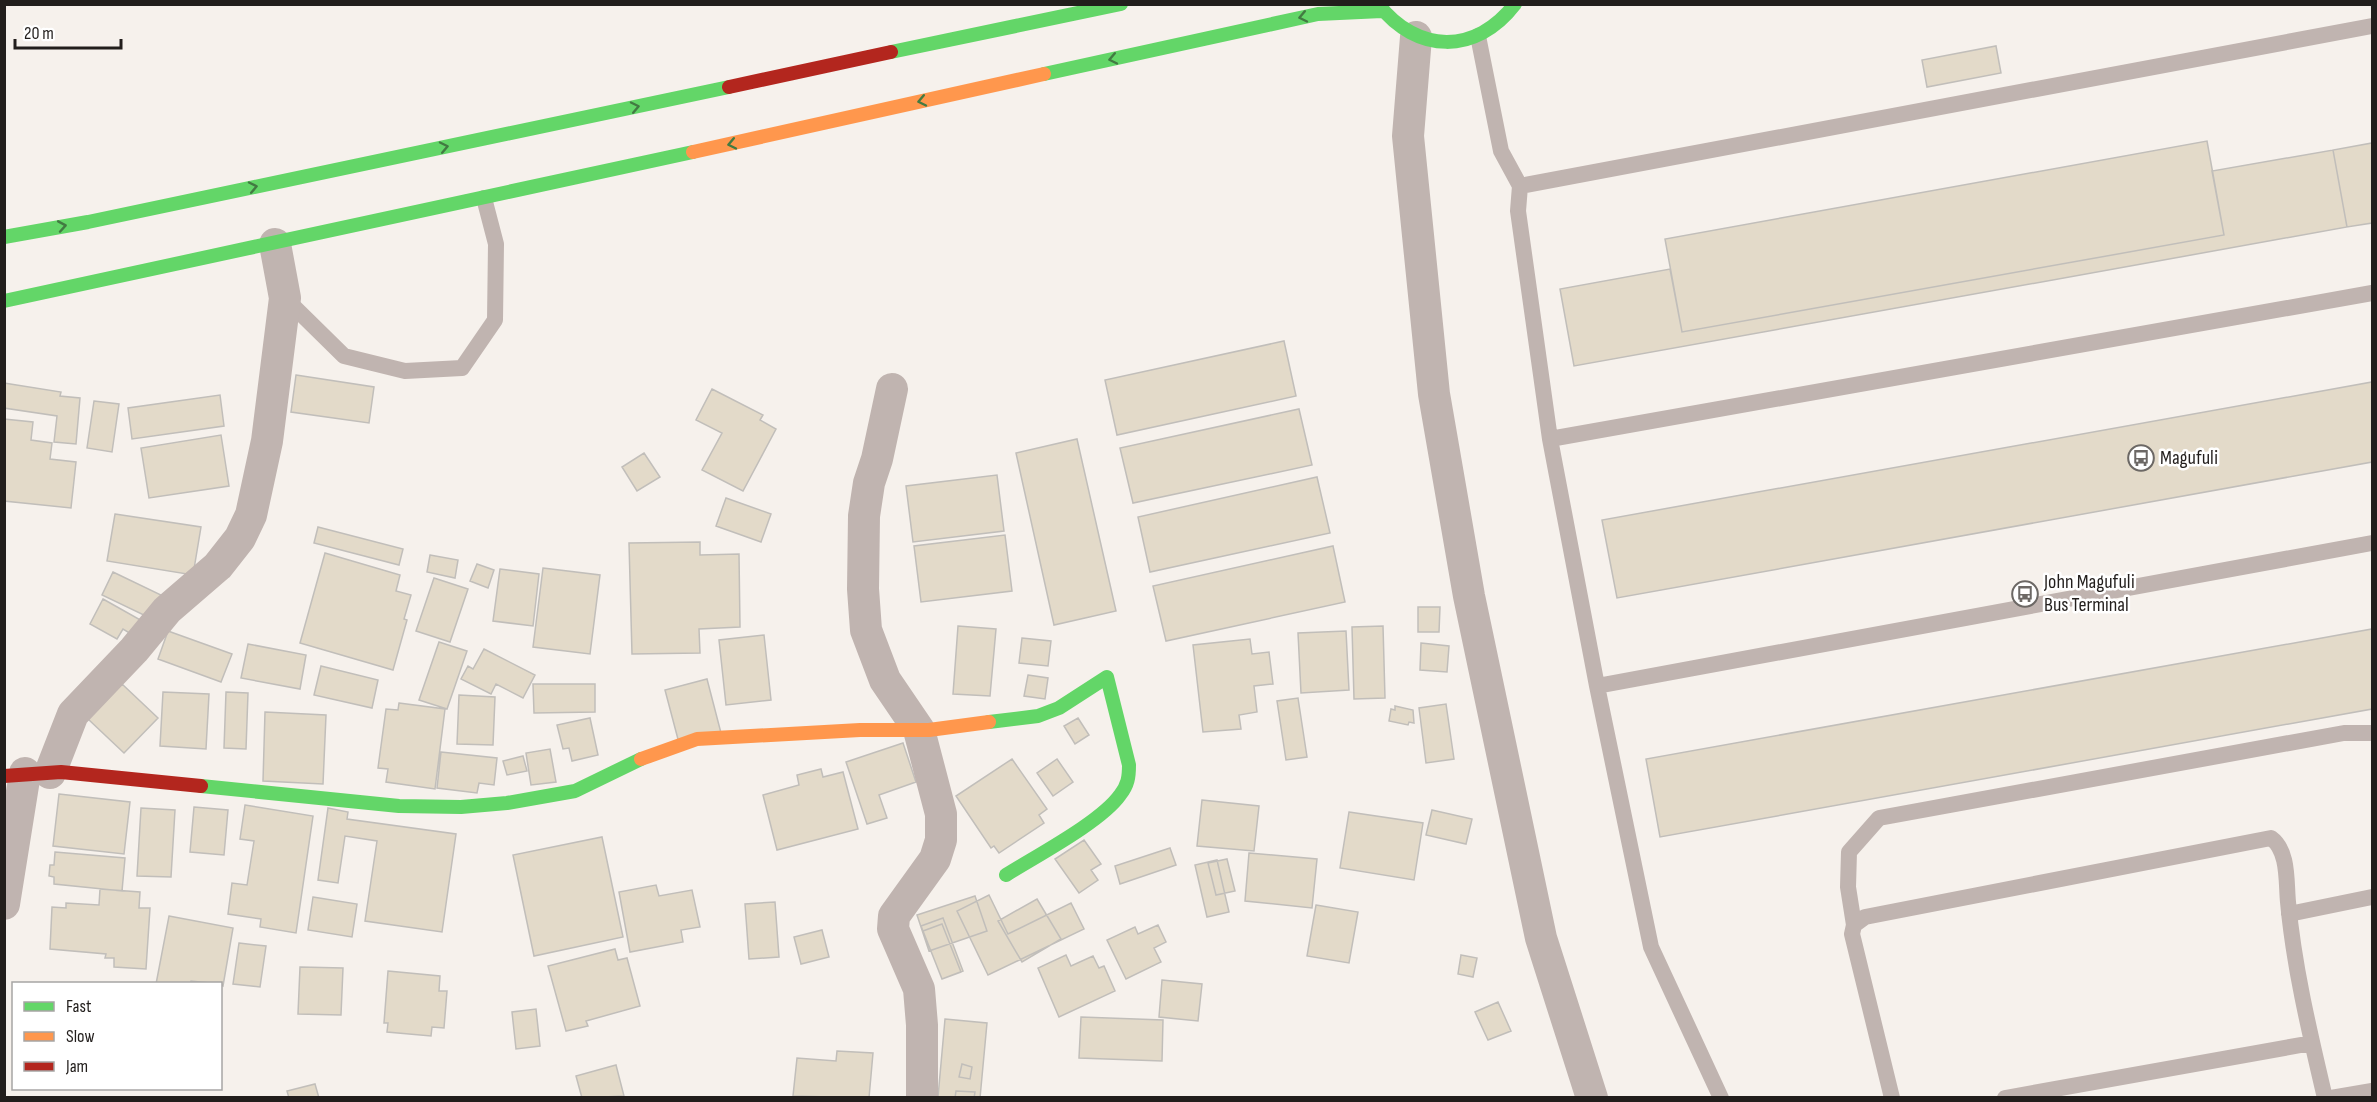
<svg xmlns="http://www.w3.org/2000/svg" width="2377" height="1102" font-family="'Sofia Sans Condensed',sans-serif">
<rect width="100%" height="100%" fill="#f6f1ec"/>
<path fill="#e3dac9" stroke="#c1beba" stroke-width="1.5" d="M1996,46L2001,73L1927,87L1922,60Z
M2207,141L2224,235L1682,332L1665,239Z
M2372,143V223L2347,227L2333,150Z
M2333,150L2347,227L1574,366L1560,289L1670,269L1682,332L2224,235L2212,171Z
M1284,341L1296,396L1117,435L1105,380Z
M296,375L374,387L369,423L291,412Z
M2372,382V462L1617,598L1602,520Z
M4,383L61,392L60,396L80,398L76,444L54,442L57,416L4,408Z
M712,389L763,415L760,420L776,429L743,491L702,470L722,433L696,420Z
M220,395L224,426L132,439L128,408Z
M94,401L119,404L112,452L87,448Z
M1299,409L1312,465L1133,503L1120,448Z
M4,419L33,422L31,440L52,443L50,459L76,462L71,508L4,501Z
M221,435L229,486L149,498L141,448Z
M1077,439L1116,611L1054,625L1016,453Z
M644,453L660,477L637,491L622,467Z
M997,475L1004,531L913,542L906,486Z
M1317,477L1330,533L1150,572L1138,517Z
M726,498L771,514L761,542L716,526Z
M115,514L201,527L193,575L107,561Z
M318,527L403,549L399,565L314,543Z
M1005,535L1012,591L921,602L914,546Z
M700,542V555L739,554L740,627L699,629L700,653L632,654L629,543Z
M1333,546L1345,602L1166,641L1153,586Z
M325,553L400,575L396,591L411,595L404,619L407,620L393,670L300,643Z
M430,555L458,560L455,578L427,572Z
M477,564L494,570L488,588L470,581Z
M543,568L600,575L590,654L533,647Z
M500,569L539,574L533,626L493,621Z
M113,572L161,595L150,618L102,595Z
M434,578L468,589L450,642L416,631Z
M103,599L144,622L136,637L123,629L117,639L90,624Z
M1418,607H1440L1439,632H1418Z
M958,626L996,629L990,696L953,694Z
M1383,626L1385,698L1354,699L1352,627Z
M2372,629V709L1660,837L1646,759Z
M168,631L232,654L221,682L158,659Z
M1346,631L1349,690L1301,693L1298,633Z
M764,635L771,700L726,705L719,640Z
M1022,638L1051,641L1048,666L1019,663Z
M1250,639L1252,654L1269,652L1273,684L1254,686L1257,712L1239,715L1241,729L1203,732L1193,645Z
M439,642L467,651L447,709L419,700Z
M1421,643L1449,646L1447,672L1420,670Z
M248,644L306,655L300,689L241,678Z
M484,649L535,675L523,698L496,684L491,694L461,679L468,666L473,669Z
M321,666L378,680L372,708L314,695Z
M1028,675L1048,678L1045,699L1024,696Z
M707,679L721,733L679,743L665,690Z
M122,684L158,718L124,753L88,719Z
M533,684H595V712L534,713Z
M163,692L209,694L206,749L160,746Z
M226,692L248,693L246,749L224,748Z
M459,695L495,697L493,745L457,744Z
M1298,698L1307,757L1286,760L1277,701Z
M399,703L445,709L435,789L386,782L388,769L378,768L386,709L398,710Z
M1446,704L1454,759L1426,763L1419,708Z
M1395,706L1413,710L1414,723L1409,722L1408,725L1389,721L1391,709L1395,710Z
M265,712L326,715L323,784L263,781Z
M590,718L598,755L572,761L569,748L563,749L557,725Z
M1078,718L1089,735L1075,744L1064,726Z
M903,743L916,782L879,795L887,818L867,824L846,762Z
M550,749L556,782L531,785L526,753Z
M441,752L497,758L494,785L479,783L477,793L437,788Z
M523,756L527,771L507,775L503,761Z
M1012,759L1047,809L1039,815L1044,823L999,853L994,846L991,848L956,796Z
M1057,759L1073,782L1053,796L1037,773Z
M821,769L823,777L843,772L858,829L777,850L763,795L799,785L797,775Z
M59,794L130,802L124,854L53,846Z
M1202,800L1259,806L1254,851L1197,846Z
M245,805L313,816L296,933L260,927L261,919L228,914L232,883L247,885L254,841L240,839Z
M194,807L228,810L224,855L190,852Z
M141,808L175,810L171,877L137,876Z
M328,808L348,812L347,819L456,834L442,932L365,921L377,841L345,836L338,883L318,880Z
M1432,810L1472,819L1466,844L1426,835Z
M1349,812L1423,823L1414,880L1340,868Z
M602,837L623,937L534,956L513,855Z
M1084,840L1101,864L1091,870L1098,880L1079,893L1055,859Z
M1170,848L1176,865L1120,884L1115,866Z
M55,852L125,858L122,891L54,884V877L49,876L50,865H54Z
M1249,853L1317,859L1312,908L1245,901Z
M1227,859L1235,891L1216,895L1208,863Z
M1217,860L1229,912L1207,917L1195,865Z
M656,885L659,896L692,890L700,927L681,930L683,942L630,952L619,892Z
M100,889L140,892L139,908H150L146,969L114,967V958H105L106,954L50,949L52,907L66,908V903L99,905Z
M989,895L1008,934L1071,903L1084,929L988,975L957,911Z
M975,896L987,931L929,951L917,915Z
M313,897L357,904L352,937L308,930Z
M1037,899L1061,939L1022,962L998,921Z
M775,902L779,957L749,959L745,904Z
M1316,905L1358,912L1349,963L1307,956Z
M169,916L233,928L223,986L220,984L191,981L190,984H156Z
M943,918L963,971L942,979L921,926Z
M942,924L961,972L942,979L923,931Z
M1158,925L1166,942L1154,948L1161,962L1126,979L1107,940L1135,927L1138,934Z
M822,930L829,957L801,964L794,937Z
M239,943L266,946L260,987L233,984Z
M615,949L618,960L627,958L640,1006L586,1021L588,1026L566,1031L548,966Z
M1066,955L1071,966L1093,956L1099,968L1104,966L1115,991L1059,1017L1038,968Z
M1461,955L1477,958L1473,977L1458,974Z
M300,967L343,968L341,1015L298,1014Z
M388,971L440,976L439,991H447L444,1028L432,1027L431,1036L387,1032L388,1023H384Z
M1162,980L1202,984L1198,1021L1159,1017Z
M1498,1002L1511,1031L1488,1040L1475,1012Z
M536,1009L540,1046L516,1049L512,1012Z
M1081,1017L1163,1020L1162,1061L1079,1058Z
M945,1019L987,1023L980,1098L938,1097Z
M837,1051L873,1053L869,1098L793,1096L797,1058L836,1061Z
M962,1064L972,1067L970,1079L959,1077Z
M616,1065L624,1096L582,1098L576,1076Z
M315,1084L319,1098H289L287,1091Z
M956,1091L975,1092L974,1098H955Z"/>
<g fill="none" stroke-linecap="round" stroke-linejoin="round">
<path stroke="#c0b4b0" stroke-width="16" d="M1478,36L1501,151L1520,186
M285,298L344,356L405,371L462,368L495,320L496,244L484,198
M1550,439L2372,293
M1597,686L2372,543
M2289,914L2372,897
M1854,925L1848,887L1849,852L1879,818L2344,733H2372
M1721,1098L1651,947L1597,686L1550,439L1518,211L1520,186L2372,26
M1892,1098L1852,934L1854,925L1865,917L2271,838C2289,851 2286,882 2288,902C2294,968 2310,1034 2325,1098
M2005,1098L2312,1043
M2331,1098L2372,1091"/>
<path stroke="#c0b4b0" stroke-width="32" d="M1416,37L1408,136L1434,394L1469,596L1541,938L1592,1098
M892,389L877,459L869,483L864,516L863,589L866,630L885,680L919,730L941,814V840L935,859L894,916L893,929L919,989L922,1025V1098
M50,773L73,714L134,650L167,610L218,566L240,538L251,515L267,441L285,298L275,244
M4,904L25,773"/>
<path stroke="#63d668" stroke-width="14" d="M1378,4C1417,54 1476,55 1515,4
M891,52L1121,4
M1044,74L1318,14L1382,11
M4,237L88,222L729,87
M4,301L693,152
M989,722L1038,716L1059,708L1107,677L1129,765C1129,777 1128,785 1120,795C1101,822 1036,856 1006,875
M201,786L399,806L461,807L507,803L575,791L641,759"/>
<path stroke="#ff974d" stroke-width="14" d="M693,152L1044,74
M641,759L697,739L860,730H929L989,722"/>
<path stroke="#b3261e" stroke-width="14" d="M729,87L891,52
M4,776L61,772L201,786"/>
</g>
<defs><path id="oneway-chevron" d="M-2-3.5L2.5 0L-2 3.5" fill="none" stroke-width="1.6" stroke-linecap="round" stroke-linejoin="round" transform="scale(1.5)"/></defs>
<g stroke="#427a42">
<use href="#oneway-chevron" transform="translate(1303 17) rotate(168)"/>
<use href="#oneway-chevron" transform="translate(1113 59) rotate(168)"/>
<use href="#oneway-chevron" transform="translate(922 101) rotate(168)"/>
<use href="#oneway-chevron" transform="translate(635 107) rotate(-12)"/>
<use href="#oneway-chevron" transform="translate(732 144) rotate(168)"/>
<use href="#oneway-chevron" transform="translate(444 147) rotate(-12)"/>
<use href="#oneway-chevron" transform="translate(253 187) rotate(-12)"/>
<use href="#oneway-chevron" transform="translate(62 226) rotate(-10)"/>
</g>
<defs>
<g id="bus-ring" transform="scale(1.35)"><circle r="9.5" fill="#fff" stroke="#6c6865" stroke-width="1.5"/><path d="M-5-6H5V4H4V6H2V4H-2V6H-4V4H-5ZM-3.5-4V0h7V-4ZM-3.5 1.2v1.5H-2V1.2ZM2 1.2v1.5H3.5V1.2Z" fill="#6c6865"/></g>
</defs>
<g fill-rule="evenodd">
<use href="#bus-ring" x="2141" y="458"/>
<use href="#bus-ring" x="2025" y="594"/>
</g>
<g text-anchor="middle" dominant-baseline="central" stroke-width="5" stroke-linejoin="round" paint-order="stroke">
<g font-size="20" fill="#221e1c" stroke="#fff" text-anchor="start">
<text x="2160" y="458">Magufuli</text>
<text x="2044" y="582">John Magufuli<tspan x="2044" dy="23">Bus Terminal</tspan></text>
</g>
</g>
<rect width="2377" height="1102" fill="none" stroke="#221e1c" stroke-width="12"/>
<rect x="12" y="982" width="210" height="108" fill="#ffffff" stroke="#a7a5a4" stroke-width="1.5"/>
<rect x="24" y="1002" width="30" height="9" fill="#63d668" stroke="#a7a5a4" stroke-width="1.5"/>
<text x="66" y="1012" font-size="18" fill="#221e1c">Fast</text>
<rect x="24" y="1032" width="30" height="9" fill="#ff974d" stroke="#a7a5a4" stroke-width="1.5"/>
<text x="66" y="1042" font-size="18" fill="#221e1c">Slow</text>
<rect x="24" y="1062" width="30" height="9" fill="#b3261e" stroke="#a7a5a4" stroke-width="1.5"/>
<text x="66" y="1072" font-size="18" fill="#221e1c">Jam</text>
<path d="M15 39v9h106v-9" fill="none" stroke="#221e1c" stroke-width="3"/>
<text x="24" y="39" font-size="18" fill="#221e1c" stroke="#ffffff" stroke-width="4.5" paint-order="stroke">20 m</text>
</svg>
